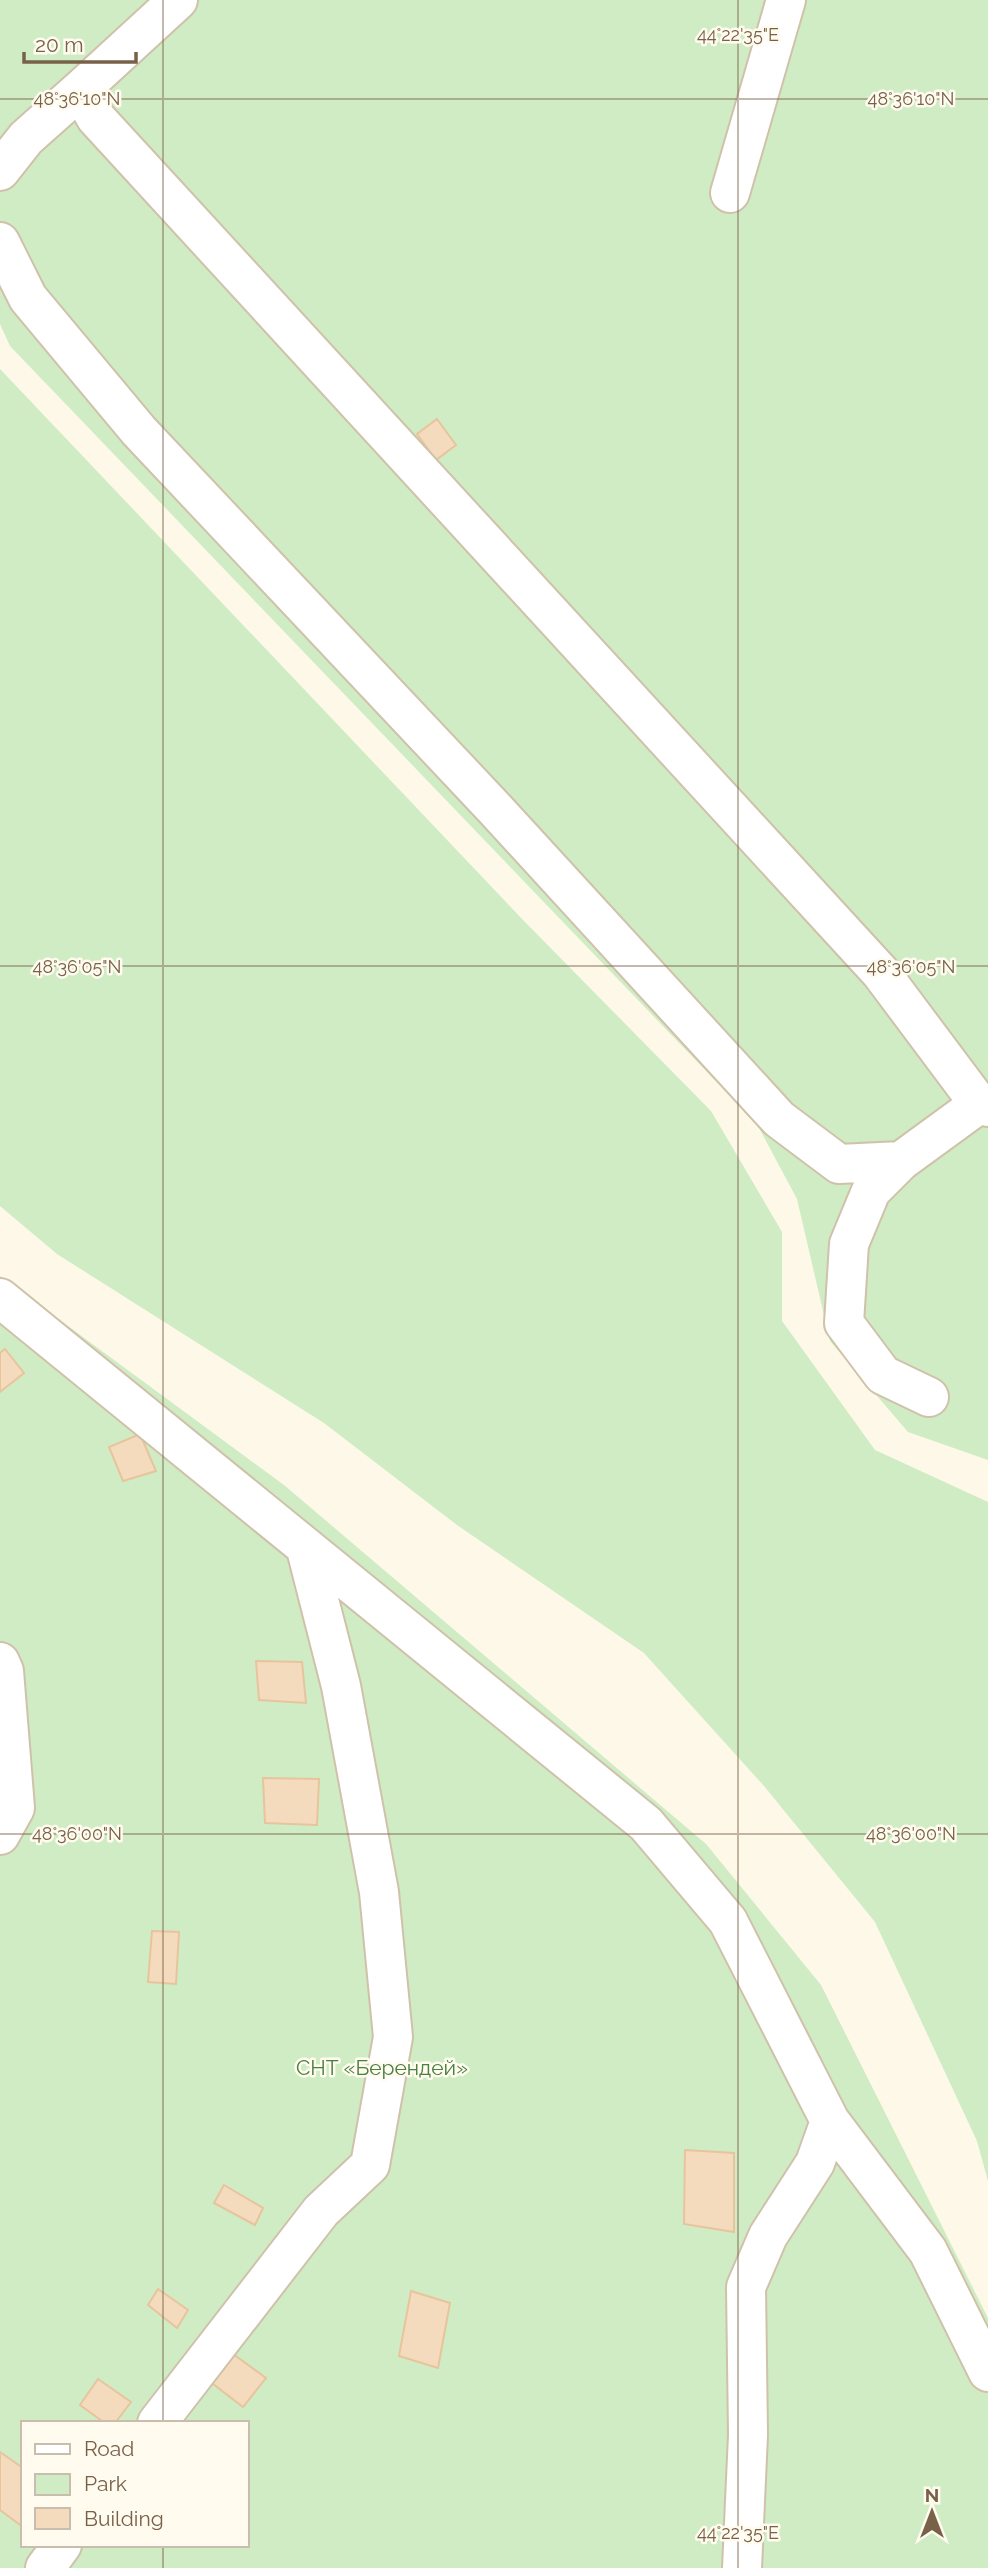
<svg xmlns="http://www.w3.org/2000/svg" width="988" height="2568" font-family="Raleway,sans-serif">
<rect width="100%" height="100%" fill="#fdf8e7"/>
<path fill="#cfecc4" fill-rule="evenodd" d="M0,0H988V1460L908,1432L830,1341L797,1199L757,1124L10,346L0,324Z
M0,369L524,921L711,1111L782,1232V1321L875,1450L988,1502V2181L977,2141L875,1922L764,1786L644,1653L457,1525L324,1423L57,1254L0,1206Z
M0,1276L284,1485L706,1844L821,1985L988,2318V2568H0ZM23,2423H247V2545H23Z"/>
<path fill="#f4dbbd" stroke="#e8c49d" stroke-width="2" d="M437,419L456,445L436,460L417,434Z
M5,1349L24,1373L0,1392V1353Z
M140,1434L156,1471L123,1481L109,1447Z
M256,1661L302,1662L306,1703L259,1700Z
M263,1778L319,1779L317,1825L265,1823Z
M152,1931L179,1932L176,1984L148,1982Z
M685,2150L734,2153V2232L684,2224Z
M224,2185L263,2208L255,2225L214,2203Z
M158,2289L188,2310L177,2328L148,2305Z
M411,2291L450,2303L438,2368L399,2356Z
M229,2351L266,2378L243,2407L208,2380Z
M98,2379L131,2402L115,2423H105L80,2405Z
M0,2452L23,2468V2527L0,2510Z"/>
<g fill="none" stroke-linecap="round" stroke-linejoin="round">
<g stroke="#d0c1ab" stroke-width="42">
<path id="minor" d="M178,0L80,90L96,118L881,973L979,1104L988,1107
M0,171L26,138L80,90
M730,193L786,0
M0,242L28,298L139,431L495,809L779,1119L839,1164L901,1161
M0,1298L646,1824L728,1921L830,2121L928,2251L988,2372
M929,1397L883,1375L844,1323L849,1244L871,1191L901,1161L979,1104
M0,1662L4,1671L15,1808L0,1835
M157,2423L321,2211L370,2165L393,2037L379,1892L341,1686L306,1549
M45,2568L62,2545
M742,2568L748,2435L746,2287L768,2236L815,2163L830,2121"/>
</g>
<use href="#minor" stroke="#fff" stroke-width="38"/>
</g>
<path fill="none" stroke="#796149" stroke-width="2" stroke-opacity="0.45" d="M163,0V2423M738,0V2568M0,99H988M0,966H988M0,1834H988M163,2545V2568"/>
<g text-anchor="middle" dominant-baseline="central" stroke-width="5" stroke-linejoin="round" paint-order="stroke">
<g font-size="21" fill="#4a8041" stroke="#fffbef">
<text x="382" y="2067">СНТ «Берендей»</text>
</g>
</g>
<g font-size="18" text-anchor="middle" fill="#796149" stroke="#fffbef" stroke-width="5" stroke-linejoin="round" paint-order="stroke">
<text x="738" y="41">44°22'35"E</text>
<text x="77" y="105">48°36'10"N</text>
<text x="911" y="105">48°36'10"N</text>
<text x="77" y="973">48°36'05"N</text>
<text x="911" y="973">48°36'05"N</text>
<text x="77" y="1840">48°36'00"N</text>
<text x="911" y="1840">48°36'00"N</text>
<text x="738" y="2539">44°22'35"E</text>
</g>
<rect x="21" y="2421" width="228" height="126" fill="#fffbef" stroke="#c9bdad" stroke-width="2"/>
<rect x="35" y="2444" width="35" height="10" fill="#ffffff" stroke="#c9bdad" stroke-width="2"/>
<text x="84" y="2456" font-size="21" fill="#796149">Road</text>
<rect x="35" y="2474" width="35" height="21" fill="#cfecc4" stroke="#c9bdad" stroke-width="2"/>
<text x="84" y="2491" font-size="21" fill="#796149">Park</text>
<rect x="35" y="2508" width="35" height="21" fill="#f4dbbd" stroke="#c9bdad" stroke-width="2"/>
<text x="84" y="2526" font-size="21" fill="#796149">Building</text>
<g transform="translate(932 2512)" stroke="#fffbef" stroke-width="5" paint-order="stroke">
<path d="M0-5L12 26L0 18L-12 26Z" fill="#796149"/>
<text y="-10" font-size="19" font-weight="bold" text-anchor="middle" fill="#796149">N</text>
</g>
<path d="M24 52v10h112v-10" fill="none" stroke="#796149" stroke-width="3.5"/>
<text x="35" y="52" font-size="21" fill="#796149" stroke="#fffbef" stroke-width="5" paint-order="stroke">20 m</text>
</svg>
